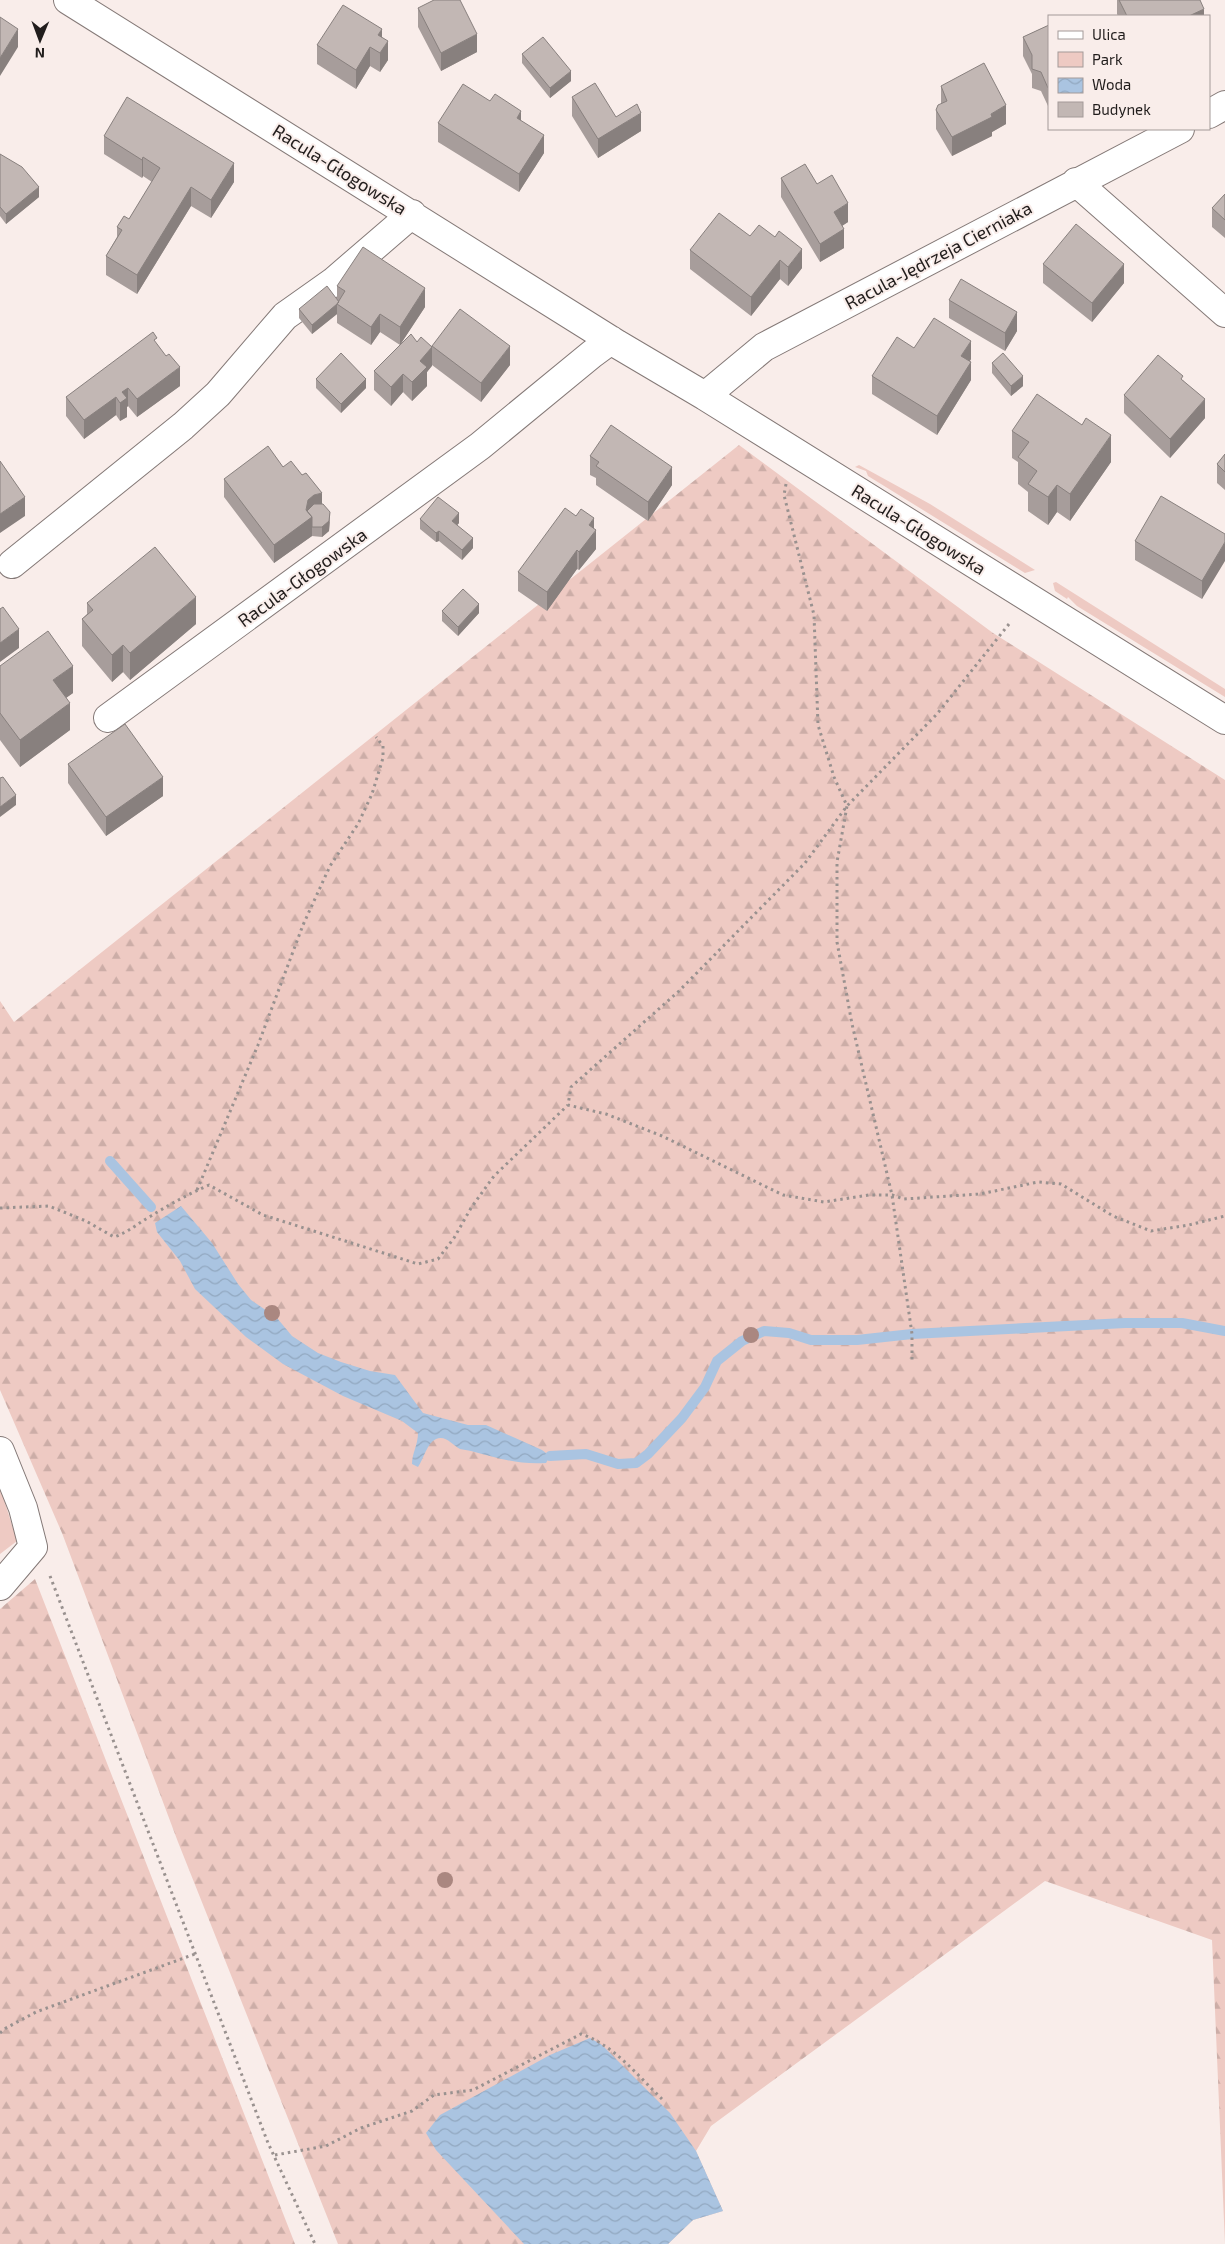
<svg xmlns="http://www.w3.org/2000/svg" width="1225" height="2244" font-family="'Exo 2',sans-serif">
<defs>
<pattern id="forest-firs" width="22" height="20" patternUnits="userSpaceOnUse" patternTransform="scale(1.25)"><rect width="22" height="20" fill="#eecac3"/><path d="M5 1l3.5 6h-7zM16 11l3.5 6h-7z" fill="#ccada7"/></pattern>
<pattern id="water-waves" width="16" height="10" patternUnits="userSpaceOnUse" patternTransform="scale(1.25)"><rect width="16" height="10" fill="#aac4e1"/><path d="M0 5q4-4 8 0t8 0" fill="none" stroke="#92a8c0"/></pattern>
</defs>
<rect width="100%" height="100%" fill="#f9edea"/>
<path fill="#eecac3" d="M859,465L930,504L1035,570L1025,573L868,476L866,471L855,467Z
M1056,582L1225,689V697L1077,606L1068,597L1067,599L1055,591L1053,583Z
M0,1487L17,1541L0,1554Z"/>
<path fill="url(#forest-firs)" d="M739,445L993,633L1225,780V2244L1212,1940L1045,1881L711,2126L696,2151L723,2211L693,2220L668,2244H338L178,1842L62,1533L0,1390V1001L14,1022Z
M35,1579L295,2244H0V1609Z"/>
<path fill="url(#water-waves)" d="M181,1206L212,1243L238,1284L251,1300L277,1318L292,1336L318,1353L341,1362L370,1371L395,1375L423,1413L468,1425H486L542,1450L550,1456L546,1463C519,1465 497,1458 471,1451C468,1450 463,1450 460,1449C452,1445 446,1435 436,1439C427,1443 424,1458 418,1467L412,1464C412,1453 418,1445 418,1433L402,1421L343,1396L283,1364L246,1337L195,1289L180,1261L157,1232L155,1223Z
M590,2038L602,2045L670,2113L696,2151L723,2211L693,2220L668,2244H524L436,2150L426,2133L440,2115L550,2055Z"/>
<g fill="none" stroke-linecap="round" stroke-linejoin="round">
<path stroke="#aac4e1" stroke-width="10" d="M110,1161L151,1207
M550,1456L586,1454L618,1464L636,1463L648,1454L682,1418L705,1387L717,1361L742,1341L764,1331L789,1333L811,1340H857L912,1334L1125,1323H1182L1225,1331"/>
<g stroke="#847977" stroke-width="30">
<path id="minor" d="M68,0L617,344L705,396L1225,720
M1209,114L1225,105
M1076,182L1225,313
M705,396L764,347L1180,129
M12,564L183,426L218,394L285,316L333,282L412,214
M108,718L480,446L592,354L611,340
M0,1451L23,1508L33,1547L0,1586"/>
</g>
<path stroke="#99918f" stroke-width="3" stroke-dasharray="2.5 4" stroke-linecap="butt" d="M786,484L784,495L814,615L818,725L834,777L847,806L837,862V942L852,1024L892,1195L912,1334V1360
M1009,624L937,714L847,806L805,863L679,991L571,1087L568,1105L606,1114L662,1136L783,1195L824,1202L869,1195H892L904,1199L980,1194L1038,1182L1061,1184L1113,1216L1151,1231L1189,1225L1225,1216
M197,1190L258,1045L303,925L330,866L358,824L372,794L383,758V746L376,737
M0,1208L49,1206L86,1221L114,1237C129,1232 138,1223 151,1216C170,1204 189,1194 209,1185L263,1215L418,1264L438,1259L454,1238L471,1208L494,1176L568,1105
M50,1576L268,2143L315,2244
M0,2033L6,2028L36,2012L195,1954
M275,2155L326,2146L361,2128L412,2111L434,2095L473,2090L581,2034C614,2045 637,2075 662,2099"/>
<use href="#minor" stroke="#fff" stroke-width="28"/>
</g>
<g fill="#aa8780">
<circle cx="272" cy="1313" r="8"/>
<circle cx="751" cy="1335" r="8"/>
<circle cx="445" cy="1880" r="8"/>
</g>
<path fill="#a79d9b" d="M1117,0H1200L1204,16H1118L1117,14Z
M418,8L477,52L441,71L418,27Z
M1049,25L1048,106L1041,91L1032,88V74L1023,56V37Z
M382,38L388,60L380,72L370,66L356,89L317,64V45Z
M522,54L571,81L550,98L522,63Z
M941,86L1006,124L992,132V136L952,156L936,129V110L941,104Z
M572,97L616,117L641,131L598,158L572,116Z
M521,121L544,153L519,192L438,142V123Z
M104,136L234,182L211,218L191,206L137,294L106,275V256L117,237V227L129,219L152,182L143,176L142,178L104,154Z
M0,154L39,197L6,224L0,216Z
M781,178L817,184L848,222L842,226L844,248L820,262L781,197Z
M1225,194V238L1212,227V208Z
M750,236L802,268L788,286L780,279L751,316L690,269V250Z
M1043,264L1124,283L1092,322L1043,283Z
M337,286L425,307L400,345L380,332L371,345L337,323V314L312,334L299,318V309L337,300Z
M949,300L1017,331L1005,351L949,318Z
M417,342L432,346L510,365L481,402L432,365L427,372V386L412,401L403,392L391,406L374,390V371Z
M157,344L180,386L137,417L128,406L127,407V417L120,421L116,415L84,439L66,416V397Z
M914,348L971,359L970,361L971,380L937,435L872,394V376Z
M992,363L1023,386L1011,396L992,373Z
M316,379L366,388L341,413L316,388Z
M1183,380L1205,418L1170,458L1124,413V395Z
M1012,431L1111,462L1070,521L1057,512L1048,525L1028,511V492L1018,484V462L1012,458Z
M1225,454V490L1217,483V464Z
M590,456L672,485L648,521L596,485V478L590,475Z
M283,467L322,504L330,522L329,531L322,537L312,536L274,563L224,497V479Z
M420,519L459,523L457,525L473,548L462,560L439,541L436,542L420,529Z
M594,529L596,549L579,570L577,569L547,611L518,591V572Z
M1225,534L1202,599L1135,560V541Z
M87,603L196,624L130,680L123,672L112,682L82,646V619L87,614Z
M442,611L479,613L458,636L442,621Z
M0,666L73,693L66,698L70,730L20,767L0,740Z
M68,764L163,796L106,836L68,783Z"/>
<path fill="#88807e" d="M1204,9V16H1189Z
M18,29V47L0,76V58Z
M382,29V48L378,35Z
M477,34V52L441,71V53Z
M388,41V60L380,72V53Z
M370,47V66L356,89V70Z
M571,71V81L550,98V88Z
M1048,88H1049L1048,106Z
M1006,105V124L992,132V136L952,156V137Z
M521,111V129L517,118Z
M641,113V131L598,158V139Z
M544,135V153L519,192V174Z
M143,157V176L142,178V160Z
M234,163V182L211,218V200Z
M39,187V197L6,224V214Z
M191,187V206L137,294V275Z
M848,203V222L834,231V212Z
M844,229V248L820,262V244Z
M802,249V268L788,286V267Z
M780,260V279L751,316V297Z
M1124,264V283L1092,322V303Z
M425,288V307L400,345V327Z
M337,304V314L312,334V325Z
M1017,312V331L1005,351V333Z
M380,314V332L371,345V327Z
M971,341V359L961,374V356Z
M510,346V365L481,402V383Z
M432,347V366L427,372V386L412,401V382L420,361Z
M971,362V380L937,435V416Z
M180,367V386L137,417V399Z
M403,374V392L391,406V387Z
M1023,376V386L1011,396V386Z
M366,379V388L341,413V404Z
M128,388V406L127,407V417L120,421V403L122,392Z
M116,397V415L84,439V420Z
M1205,399V418L1170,458V439Z
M1111,435V462L1070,521V494Z
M672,467V485L648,521V502Z
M1057,485V512L1048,525V497Z
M322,493V511L312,517V536L274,563V545L306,510L308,500L314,495Z
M25,497V516L0,533V514Z
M330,512L329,531L322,537V527Z
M459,513V523L452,531V521Z
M594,518V533L596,530V549L579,570V552L589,525Z
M439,531V541L436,542V533Z
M473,538V548L462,560V550Z
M1225,542V561L1202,599V581Z
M577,550V569L547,611V592Z
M196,597V624L130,680V653Z
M479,604V613L458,636V627Z
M19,629V648L0,662V643Z
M123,645V672L112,682V655Z
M73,666V693L53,707V680Z
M70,703V730L20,767V740Z
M163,777V796L106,836V817Z
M16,795V805L0,817V807Z"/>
<path fill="#c2b7b4" stroke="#88807e" d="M434,0H460L477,34L441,53L418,8Z
M1119,0H1200L1204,9L1189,16H1127Z
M343,5L382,29L378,35L388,41L380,53L370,47L356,70L317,45Z
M0,17L18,29L0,58Z
M1049,25V88H1048L1041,72L1032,69V55L1023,37Z
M543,37L571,71L550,88L522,54Z
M984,63L1006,105L991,114L992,117L952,137L936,110L938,105L947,101L941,86Z
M595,83L616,117L637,104L641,113L598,139L572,97Z
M463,84L490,101L495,94L521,111L517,118L544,135L519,174L438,123Z
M127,97L234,163L211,200L191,187L137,275L106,256L122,230L117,227L124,216L129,219L160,168L143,157L142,160L104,136Z
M0,154L22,167L39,187L6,214L0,207Z
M805,164L817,184L832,175L848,203L834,212L844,229L820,244L781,178Z
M1225,194V220L1212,208Z
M719,213L750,236L759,225L775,237L779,231L802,249L788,267L780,260L751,297L690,250Z
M1076,224L1124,264L1092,303L1043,264Z
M363,247L425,288L400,327L380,314L371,327L337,304L345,291L337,286Z
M961,279L1017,312L1005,333L949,300Z
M327,286L339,302L337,304L312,325L299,309Z
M460,309L510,346L481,383L432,346Z
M934,318L971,341L961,356L971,362L937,416L872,376L897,337L914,348Z
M153,332L157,338L154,340L166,356L169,354L180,367L137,399L128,388L122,392L127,398L120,403L116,397L84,420L66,397Z
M411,334L417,342L421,337L432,347L420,361L427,367L412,382L403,374L391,387L374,371Z
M341,353L366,379L341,404L316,379Z
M1003,353L1023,376L1011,386L992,363Z
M1158,355L1183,376L1181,379L1205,399L1170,439L1124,395Z
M1037,394L1082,425L1086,418L1111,435L1070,494L1057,485L1048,497L1028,484L1037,471L1018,457L1029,442L1012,431Z
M611,425L672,467L648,502L596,466L599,462L590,456Z
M268,446L283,467L291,461L302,475L306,473L322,493L314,495L308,500L306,510L312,517L274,545L224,479Z
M1225,454V472L1217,464Z
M0,461L25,497L0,514Z
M1161,496L1225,534V542L1202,581L1135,541Z
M438,497L459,513L452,521L473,538L462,550L439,531L436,533L420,519Z
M314,504H323L330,512L329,521L322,527H312V517L307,511Z
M565,508L576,516L581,509L594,518L589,525L596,530L579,552L577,550L547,592L518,572Z
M155,547L196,597L130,653L123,645L112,655L82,619L93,610L87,603Z
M463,589L479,604L458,627L442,611Z
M3,607L19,629L0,643V609Z
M48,631L73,666L53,680L70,703L20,740L0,713V666Z
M125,724L163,777L106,817L68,764Z
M3,777L16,795L0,807V778Z"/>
<g text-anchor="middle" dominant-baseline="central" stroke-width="4" stroke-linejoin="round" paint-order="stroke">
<g font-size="18" fill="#211d1c" stroke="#f9edea">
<text transform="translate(340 169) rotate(32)">Racula-Głogowska</text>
<text transform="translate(938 255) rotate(-28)">Racula-Jędrzeja Cierniaka</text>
<text transform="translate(919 529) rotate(32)">Racula-Głogowska</text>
<text transform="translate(302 577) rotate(-36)">Racula-Głogowska</text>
</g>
</g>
<rect x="1048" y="15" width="162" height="115" fill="#f9edea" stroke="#a39a98"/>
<rect x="1058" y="31" width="25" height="8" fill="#ffffff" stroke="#a39a98"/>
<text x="1092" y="40" font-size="15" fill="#211d1c">Ulica</text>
<rect x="1058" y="52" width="25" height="15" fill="#eecac3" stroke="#a39a98"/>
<text x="1092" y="65" font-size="15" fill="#211d1c">Park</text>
<rect x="1058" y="78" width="25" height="15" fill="url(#water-waves)" stroke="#a39a98"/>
<text x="1092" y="90" font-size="15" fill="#211d1c">Woda</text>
<rect x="1058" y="102" width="25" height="15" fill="#c2b7b4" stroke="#a39a98"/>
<text x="1092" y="115" font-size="15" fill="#211d1c">Budynek</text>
<g transform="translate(40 40) rotate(181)" stroke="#f9edea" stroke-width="4" paint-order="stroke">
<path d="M0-4L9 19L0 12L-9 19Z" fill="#211d1c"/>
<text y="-8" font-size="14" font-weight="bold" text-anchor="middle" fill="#211d1c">N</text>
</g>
</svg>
